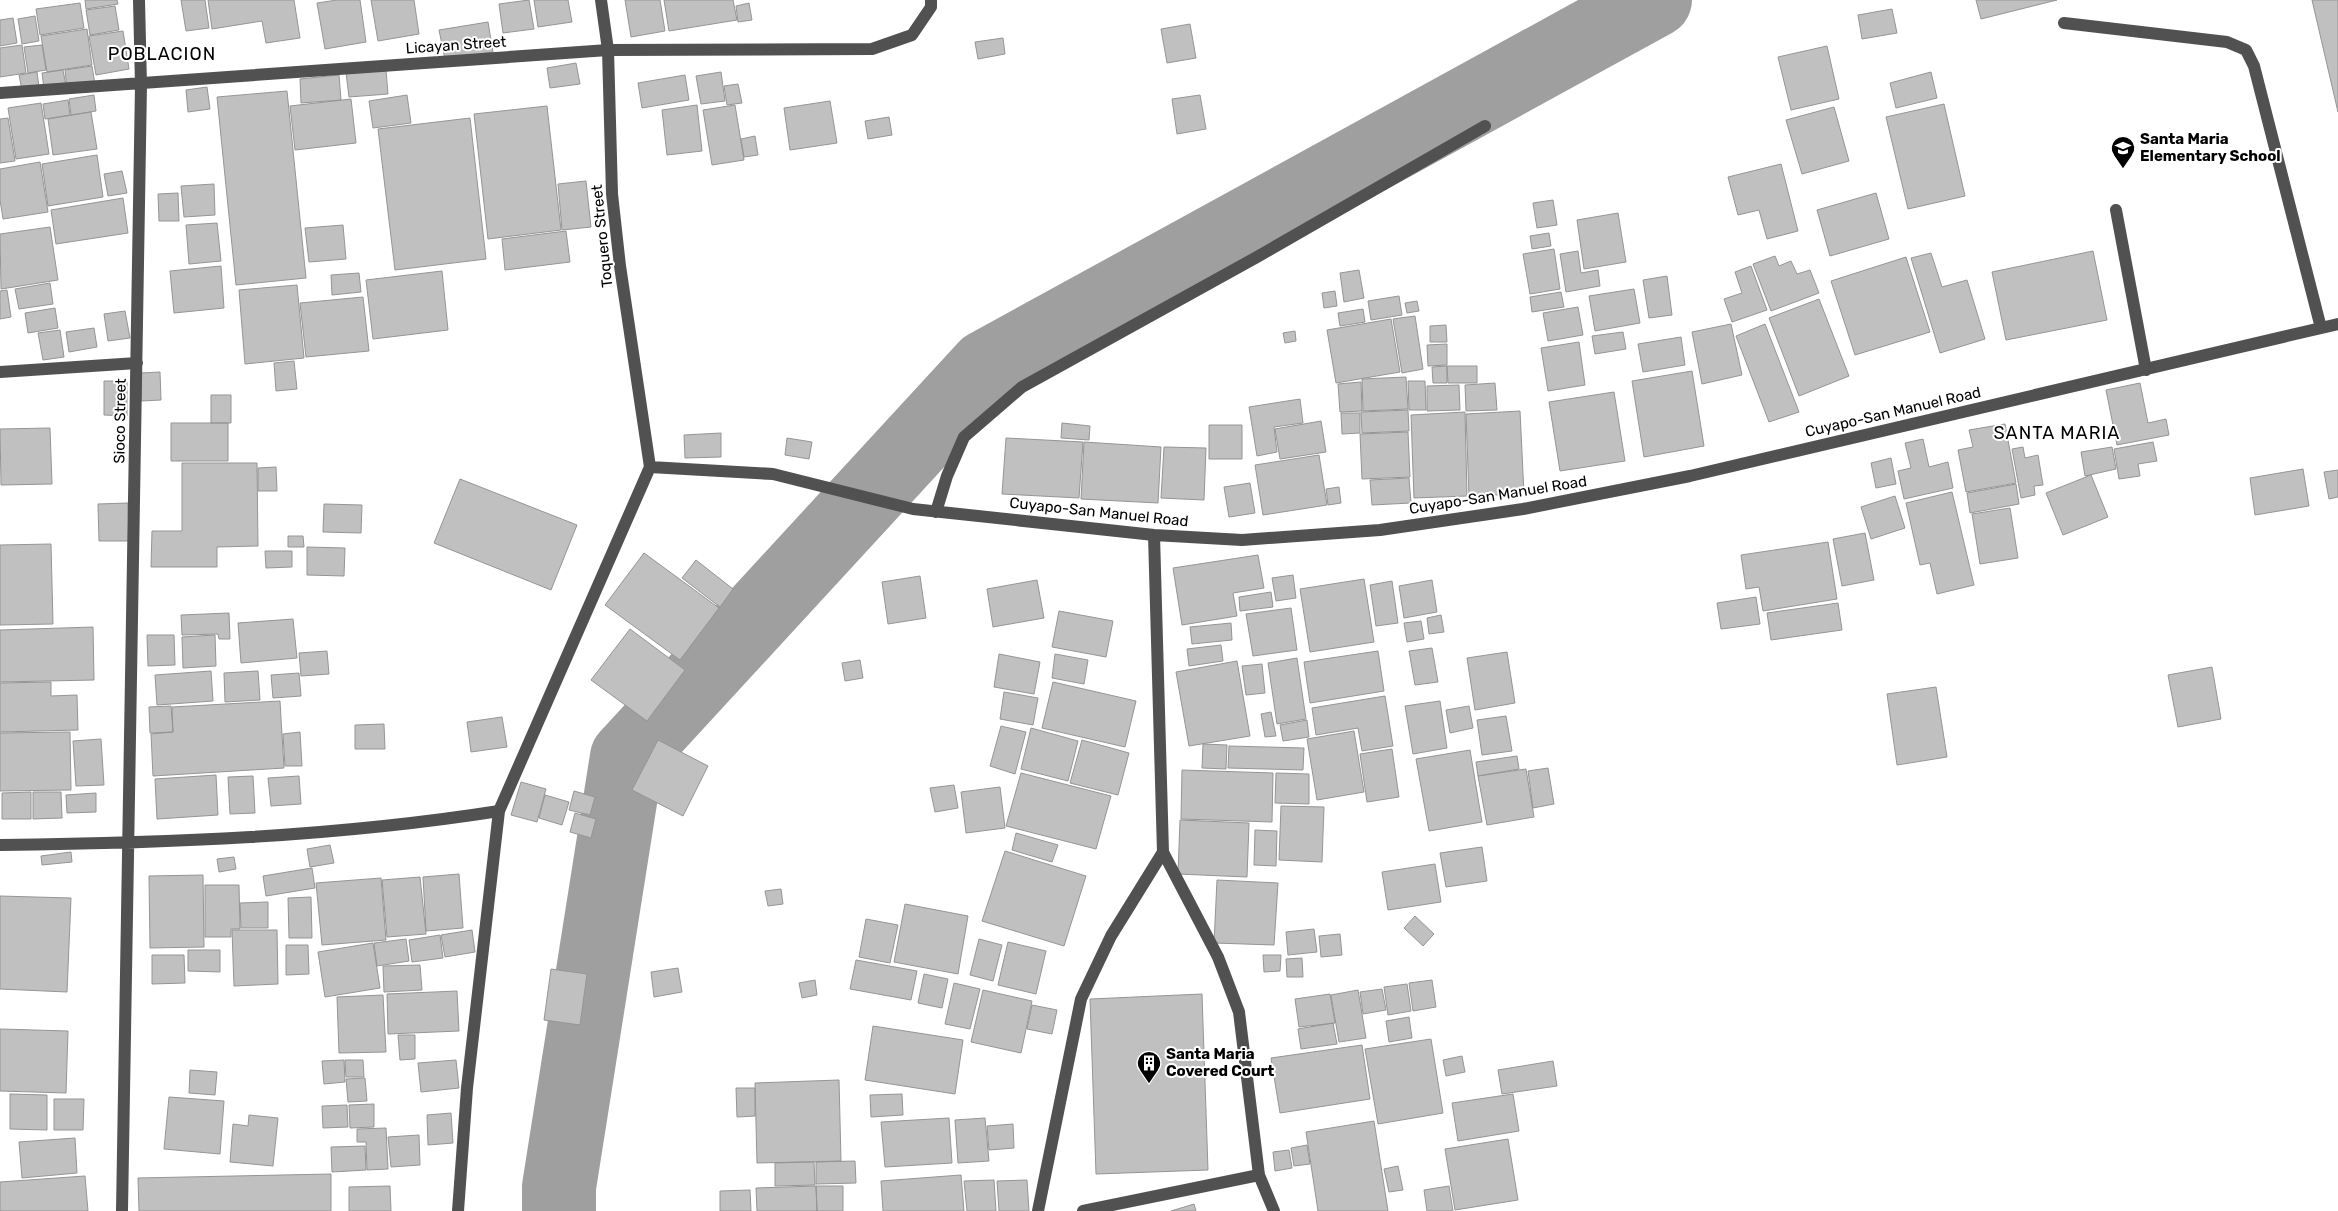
<svg xmlns="http://www.w3.org/2000/svg" width="2338" height="1211" font-family="Rubik,sans-serif">
<rect width="100%" height="100%" fill="#fff"/>
<g fill="none" stroke-linecap="round" stroke-linejoin="round">
<path stroke="#9f9f9f" stroke-width="74" d="M559,1211V1187L627,757L986,367L1655,0"/>
</g>
<path fill="#c0c0c0" stroke="#959595" d="M85,0H117L118,4L86,9Z
M181,0H205L209,28L186,31Z
M208,0H294L300,38L266,43L262,21L212,29Z
M337,0H360L366,42L325,49L317,3Z
M371,0H414L419,34L378,41Z
M529,0L534,29L503,33L499,4Z
M534,0H568L572,22L538,27Z
M625,0H660L665,31L631,37Z
M664,0H733L737,20L669,31Z
M1976,0H2057L1981,19Z
M2312,0H2338V112Z
M80,3L84,28L40,35L36,9Z
M749,3L752,20L738,22L736,6Z
M115,6L119,30L90,35L86,10Z
M1892,9L1897,33L1862,39L1858,15Z
M35,16L39,41L22,44L18,19Z
M13,18L17,43L0,46V20Z
M488,22L493,52L445,59L439,30Z
M1190,24L1196,58L1167,63L1161,29Z
M87,29L92,65L47,72L41,36Z
M123,31L129,69L96,75L89,36Z
M1003,38L1005,54L978,59L975,42Z
M22,45L26,73L0,77V48Z
M42,45L46,70L28,73L24,47Z
M1827,46L1839,99L1791,110L1778,57Z
M576,63L580,84L550,88L547,68Z
M92,66L95,84L67,88L65,70Z
M63,70L66,86L44,89L42,73Z
M386,70L388,94L349,97L346,73Z
M37,72L39,87L22,90L19,75Z
M721,72L725,101L701,104L696,76Z
M1931,72L1937,98L1896,108L1890,83Z
M339,75L341,100L301,103L300,79Z
M685,75L689,100L642,108L638,83Z
M738,84L742,103L727,105L724,86Z
M207,87L210,109L188,112L186,90Z
M287,91L306,278L236,285L217,97Z
M94,95L96,111L71,115L69,99Z
M407,95L411,123L373,128L369,101Z
M1200,95L1206,129L1177,134L1172,99Z
M351,99L356,143L295,150L290,106Z
M68,100L70,115L45,119L43,104Z
M830,101L837,143L790,150L784,108Z
M41,103L49,154L16,159L8,108Z
M1944,104L1965,196L1908,209L1886,117Z
M697,105L702,151L667,155L662,110Z
M735,105L744,160L712,165L703,110Z
M547,106L561,230L488,239L474,114Z
M1834,107L1849,161L1802,174L1786,120Z
M91,112L97,149L53,155L48,119Z
M889,117L892,135L868,139L865,121Z
M8,118L15,161L0,163V119Z
M470,118L486,259L395,270L378,129Z
M755,136L758,155L744,157L741,139Z
M97,155L103,197L48,206L42,164Z
M40,162L48,212L3,219L0,200V169Z
M1781,164L1798,231L1767,239L1759,210L1738,215L1728,177Z
M122,171L127,193L108,196L104,174Z
M586,181L591,227L562,230L558,184Z
M214,184L215,215L184,217L181,186Z
M178,193L179,221H159L158,194Z
M1876,193L1889,239L1830,256L1817,210Z
M123,198L128,233L56,244L51,210Z
M1553,200L1557,225L1537,228L1533,203Z
M1618,213L1626,262L1584,269L1577,220Z
M217,223L221,261L189,264L186,225Z
M343,225L346,259L309,262L305,228Z
M50,227L58,280L1,289L0,234Z
M566,231L570,262L505,270L502,239Z
M1549,233L1551,246L1532,249L1530,236Z
M1554,249L1560,289L1530,294L1523,254Z
M1578,251L1581,273L1598,270L1600,286L1566,292L1560,254Z
M2093,251L2107,320L2006,340L1992,272Z
M1931,253L1942,287L1967,280L1985,339L1940,353L1911,258Z
M1775,256L1779,266L1791,261L1797,274L1810,270L1819,293L1771,311L1753,264Z
M1906,257L1930,332L1855,355L1831,281Z
M221,266L224,308L174,313L170,271Z
M1751,266L1767,310L1732,322L1724,299L1742,293L1735,272Z
M1359,270L1364,298L1344,302L1340,273Z
M442,271L448,330L373,339L366,280Z
M359,273L361,292L332,295L331,275Z
M1667,276L1672,315L1649,318L1643,280Z
M50,283L53,304L19,309L15,289Z
M297,285L304,358L245,364L239,290Z
M1634,289L1640,323L1595,331L1589,296Z
M7,290L11,317L0,319V291Z
M1335,291L1337,306L1324,308L1322,293Z
M1561,292L1564,307L1532,312L1530,297Z
M1399,296L1402,315L1371,320L1368,301Z
M363,297L369,351L306,357L300,303Z
M1819,299L1849,376L1799,396L1769,318Z
M1417,301L1419,311L1407,313L1405,303Z
M1578,307L1583,335L1548,341L1543,313Z
M55,308L58,328L28,333L25,313Z
M1363,309L1365,322L1340,326L1338,313Z
M125,311L130,338L108,341L104,314Z
M1415,316L1423,369L1402,373L1393,319Z
M1391,319L1400,372L1336,383L1327,330Z
M1731,324L1742,375L1702,384L1692,332Z
M1765,324L1799,412L1769,422L1736,336Z
M1446,325L1447,342H1430V326Z
M94,328L97,347L69,352L66,332Z
M60,330L64,357L43,360L38,333Z
M1295,331L1296,341L1285,343L1283,333Z
M1623,332L1626,349L1595,354L1592,336Z
M1681,337L1685,365L1643,372L1638,344Z
M1579,342L1585,385L1548,391L1541,348Z
M1447,344V365L1428,366L1427,345Z
M294,361L297,389L276,391L274,363Z
M1447,366H1477V383H1448Z
M1447,366V383H1433L1432,367Z
M1692,371L1704,446L1644,457L1632,381Z
M160,372L161,400L141,401V373Z
M1406,377L1408,409L1363,411L1362,379Z
M104,381H127V416L104,415Z
M1408,381H1425L1426,410H1409Z
M1361,382L1362,411L1340,412L1338,384Z
M1495,383L1497,410L1466,411L1465,385Z
M2140,383L2148,423L2166,419L2169,435L2117,445L2106,390Z
M1459,385L1460,410L1427,411V386Z
M1614,392L1625,461L1560,471L1549,402Z
M211,395H231V423H211Z
M1300,399L1303,423L1274,427L1277,452L1257,456L1249,407Z
M1408,410L1409,431L1362,433L1361,412Z
M1520,411L1524,494L1469,496L1466,414Z
M1465,412L1467,496L1414,498L1411,415Z
M1341,413H1360V433L1342,434Z
M1321,421L1326,452L1280,459L1275,429Z
M171,423H228V461H171Z
M1062,423L1090,426L1089,440L1061,438Z
M2005,424L2016,483L1966,492L1958,450L1973,447L1969,430Z
M1209,425H1242V459H1209Z
M50,428L52,484L1,485L0,429Z
M1408,432L1410,477L1362,479L1360,434Z
M721,433V457L685,458L684,435Z
M787,438L812,442L809,459L785,455Z
M1006,438L1083,442L1079,498L1002,494Z
M1923,439L1929,467L1948,462L1953,488L1904,499L1898,471L1911,468L1905,443Z
M1084,442L1161,447L1158,503L1081,499Z
M2153,442L2157,461L2138,464L2140,476L2119,479L2114,449Z
M1164,447L1206,448L1204,500L1161,498Z
M2023,447L2025,458L2038,455L2043,485L2034,486L2035,495L2021,498L2012,449Z
M2112,447L2116,469L2085,476L2081,452Z
M1319,455L1327,505L1263,515L1255,465Z
M1891,458L1896,484L1876,488L1871,463Z
M182,463H257L258,546L217,547V567H151L152,531H182Z
M276,467L277,491H258V468Z
M2303,469L2309,506L2255,515L2250,478Z
M2338,470V497L2329,499L2324,472Z
M2091,475L2108,517L2063,535L2046,493Z
M1409,478L1411,503L1372,505L1370,480Z
M460,479L577,525L551,590L434,543Z
M1250,483L1255,513L1229,517L1224,487Z
M2016,484L2019,504L1970,513L1967,493Z
M1339,487L1341,503L1328,505L1326,489Z
M1952,492L1974,585L1937,594L1930,563L1920,565L1906,503Z
M1895,496L1905,528L1871,539L1861,507Z
M128,503L129,541H99L98,504Z
M324,504L362,505L361,533L323,532Z
M2010,508L2018,558L1980,564L1972,514Z
M1865,533L1874,580L1842,586L1833,539Z
M288,536H303L304,547H288Z
M1828,542L1837,599L1763,611L1759,587L1746,589L1741,555Z
M51,544L53,624L0,625V545Z
M307,547L345,548L344,576L307,575Z
M265,551H292V567L266,568Z
M644,553L719,608L680,660L605,605Z
M1258,555L1264,588L1233,593L1237,616L1182,625L1173,568Z
M696,560L733,589L720,607L682,578Z
M1293,575L1296,598L1276,601L1272,578Z
M920,576L926,618L888,624L882,582Z
M1364,579L1374,642L1310,652L1300,589Z
M1037,580L1044,618L993,627L987,589Z
M1432,580L1437,612L1404,618L1399,586Z
M1392,581L1398,623L1376,626L1370,585Z
M1271,592L1273,607L1240,611L1239,597Z
M1756,597L1760,624L1721,629L1717,603Z
M1838,603L1842,630L1771,640L1767,613Z
M1291,608L1297,650L1253,656L1246,614Z
M1059,611L1113,621L1106,657L1052,647Z
M229,613L230,639H219L218,634L182,635L181,615Z
M1441,615L1444,632L1429,634L1427,618Z
M293,619L297,658L241,663L238,623Z
M1421,621L1424,639L1407,642L1404,623Z
M1231,623L1232,640L1192,644L1190,627Z
M93,627L94,680L0,682V630Z
M630,629L685,670L647,721L591,680Z
M147,635H174L175,665L148,666Z
M215,635L216,666L183,668L182,637Z
M1221,645L1223,661L1189,666L1187,649Z
M1432,648L1438,682L1415,685L1409,651Z
M327,651L329,674L301,676L299,653Z
M1378,651L1384,691L1310,703L1304,662Z
M1507,652L1515,703L1475,710L1467,658Z
M999,654L1040,662L1034,694L994,687Z
M1055,654L1088,660L1084,684L1052,678Z
M1297,658L1306,719L1277,724L1268,663Z
M860,660L863,678L845,681L842,663Z
M1237,661L1250,736L1189,746L1176,672Z
M1262,664L1265,693L1246,695L1242,666Z
M2212,667L2221,719L2178,727L2168,675Z
M211,671L213,701L157,705L155,675Z
M258,671L260,700L225,702L224,673Z
M299,673L301,696L273,698L271,675Z
M51,682V696L77,695L78,730L0,732V683Z
M1053,682L1136,701L1125,747L1042,728Z
M1936,687L1947,757L1897,765L1887,694Z
M1004,692L1038,698L1033,725L1000,719Z
M1385,696L1393,746L1362,751L1358,728L1316,735L1312,708Z
M280,701L284,768L153,776L151,734L173,732L172,707Z
M1440,701L1447,748L1413,754L1405,706Z
M171,706L173,732L150,733L149,707Z
M1469,706L1473,728L1450,733L1446,710Z
M1271,712L1276,736L1265,737L1261,714Z
M1506,716L1512,751L1482,755L1477,720Z
M502,717L507,747L471,752L467,722Z
M1307,720L1309,737L1283,741L1280,725Z
M384,724L385,749H355V725Z
M1001,726L1026,732L1015,774L990,766Z
M1031,728L1078,741L1068,781L1021,769Z
M1354,731L1364,792L1317,800L1307,739Z
M70,732L71,790L0,791V733Z
M300,732L302,766H285L283,734Z
M101,739L104,785L76,786L73,741Z
M658,740L708,766L683,816L632,790Z
M1082,740L1129,753L1118,795L1070,783Z
M1203,744L1227,745L1226,769L1202,768Z
M1229,746L1304,748L1303,770L1228,768Z
M1392,749L1399,797L1367,802L1360,754Z
M1470,750L1482,822L1429,831L1416,759Z
M1517,756L1519,769L1478,776L1476,762Z
M1548,768L1554,804L1533,808L1528,771Z
M1526,769L1534,817L1487,825L1478,776Z
M1182,770L1273,773L1272,822L1181,819Z
M1021,773L1111,796L1096,849L1006,826Z
M1276,773L1309,774V804L1275,803Z
M216,775L218,815L157,819L155,779Z
M253,776L255,813L230,814L228,777Z
M299,776L301,804L271,806L268,778Z
M521,782L546,789L537,822L511,815Z
M954,785L958,808L935,812L930,788Z
M1000,787L1005,828L966,833L961,792Z
M574,791L595,797L590,815L569,810Z
M31,792V819H2V793Z
M33,792H61L62,818L33,819Z
M96,793V812L67,813L66,795Z
M545,795L569,802L562,825L539,818Z
M1281,806L1324,807L1322,862L1279,860Z
M575,813L596,819L591,838L570,832Z
M1180,820L1249,823L1247,877L1178,874Z
M1255,830L1277,831L1276,866L1254,865Z
M1016,833L1058,845L1052,862L1012,850Z
M330,845L334,863L310,867L307,849Z
M1482,847L1487,881L1446,887L1440,853Z
M1005,851L1086,876L1064,946L982,921Z
M71,852L72,862L42,865L41,856Z
M234,857L236,869L219,872L217,859Z
M1435,864L1441,902L1388,910L1382,872Z
M312,868L315,888L266,896L263,876Z
M459,874L463,928L426,931L423,877Z
M203,875L204,947L150,948L149,876Z
M420,877L426,934L387,937L382,880Z
M381,878L386,940L322,945L316,883Z
M1217,880L1278,883L1274,945L1214,943Z
M205,885H239L240,929H231V937H205Z
M781,889L783,904L768,906L765,891Z
M0,896L71,898L67,992L0,989Z
M311,897L312,938H289L288,898Z
M268,902V928H241L240,903Z
M905,904L968,916L958,974L894,962Z
M1415,916L1434,934L1423,946L1404,928Z
M866,919L898,925L890,963L859,957Z
M1314,929L1317,952L1288,955L1286,932Z
M232,930H277L278,984L234,986Z
M472,930L475,952L445,957L441,935Z
M1340,934L1342,955L1321,957L1319,936Z
M440,935L443,958L412,962L409,940Z
M406,939L409,961L377,966L374,943Z
M979,939L1002,945L993,981L970,975Z
M1008,942L1046,951L1036,994L998,985Z
M373,943L380,988L325,997L318,952Z
M286,945H308L309,974L286,975Z
M188,950H220V972L188,971Z
M152,955H184L185,983L152,984Z
M1263,955H1281L1280,971L1264,972Z
M1302,958L1303,977H1287L1286,959Z
M856,960L917,971L911,1000L850,989Z
M420,965L422,990L384,992L383,966Z
M678,968L682,992L654,997L651,972Z
M551,969L587,974L580,1025L544,1020Z
M924,974L948,979L942,1008L918,1003Z
M815,980L817,995L802,998L799,983Z
M1432,980L1436,1007L1413,1011L1409,983Z
M954,983L980,989L970,1029L945,1024Z
M1407,984L1411,1011L1388,1015L1384,987Z
M1382,989L1386,1010L1363,1014L1360,992Z
M983,990L1032,1001L1021,1053L971,1042Z
M1358,990L1366,1038L1339,1042L1331,995Z
M457,991L459,1031L388,1034L387,994Z
M1202,994L1208,1170L1096,1174L1090,999Z
M1330,994L1335,1023L1299,1027L1295,999Z
M383,995L386,1052L339,1053L337,997Z
M1032,1005L1057,1010L1052,1034L1027,1029Z
M1409,1017L1412,1038L1389,1042L1386,1021Z
M1333,1023L1337,1044L1301,1049L1298,1029Z
M873,1026L963,1040L955,1094L865,1080Z
M0,1029L68,1031L66,1093L0,1091Z
M398,1035H415V1059L400,1060Z
M1431,1039L1443,1113L1378,1124L1365,1049Z
M1362,1045L1370,1099L1280,1113L1271,1058Z
M1462,1056L1465,1072L1446,1076L1443,1060Z
M344,1060L345,1082L324,1084L322,1061Z
M345,1060H363L364,1077H346Z
M456,1060L459,1088L421,1092L418,1063Z
M1553,1061L1557,1086L1502,1094L1498,1070Z
M190,1070L217,1072L215,1095L189,1093Z
M365,1078L367,1101L348,1102L346,1079Z
M839,1080L841,1161L757,1163L755,1083Z
M736,1088H755V1116L737,1117Z
M10,1094L47,1095V1130L10,1129Z
M902,1094L903,1115L871,1117L870,1095Z
M1513,1094L1519,1131L1458,1141L1452,1103Z
M169,1097L224,1101L220,1154L164,1149Z
M54,1099H84L83,1130H54Z
M374,1104V1127L350,1128L349,1105Z
M347,1105L348,1127L323,1128L322,1106Z
M451,1113L453,1143L428,1145L427,1115Z
M249,1115L278,1118L273,1166L230,1162L233,1124L248,1126Z
M949,1118L952,1163L885,1167L881,1122Z
M985,1118L989,1161L958,1163L955,1120Z
M1374,1121L1388,1211H1318L1306,1132Z
M1013,1124L1014,1148L989,1150L987,1126Z
M386,1128L388,1169L367,1170L366,1142H357V1129Z
M419,1135L420,1165L391,1167L388,1137Z
M75,1138L77,1173L22,1178L19,1142Z
M1508,1139L1518,1200L1455,1210L1445,1149Z
M1307,1145L1310,1164L1294,1166L1291,1148Z
M365,1146L366,1170L332,1172L331,1147Z
M1289,1150L1292,1168L1275,1171L1273,1152Z
M855,1161L856,1183L816,1184V1162Z
M814,1162L815,1185L775,1186V1163Z
M1398,1166L1403,1190L1389,1192L1384,1169Z
M331,1174V1211H139L138,1178Z
M961,1175L964,1211H883L881,1181Z
M85,1176L88,1211H0V1182Z
M994,1180L996,1211H967L964,1181Z
M1027,1180L1029,1211H999L997,1181Z
M390,1186L391,1211H349V1187Z
M816,1186L817,1211H757L756,1188Z
M816,1186H843V1211H817Z
M1449,1186L1453,1211H1427L1424,1190Z
M750,1190L751,1211H720V1191Z
M1194,1204L1196,1211H1171Z"/>
<g fill="none" stroke-linecap="round" stroke-linejoin="round">
<path stroke="#515151" stroke-width="12" d="M601,0L608,50L612,194L620,266L650,467
M2064,23L2227,42L2246,50L2254,66L2321,328
M0,93L608,50L872,49L912,35L931,7V0
M2116,210L2146,370
M0,372L137,363
M650,467L773,474L913,509L1154,535L1242,540L1380,530L1523,509L1690,476L2338,324
M936,512L947,476L964,437L1022,387L1257,257L1485,126
M0,845C167,843 334,837 499,811L650,467
M1163,852L1218,957L1239,1012L1259,1175
M122,1211L141,85L139,0
M458,1211L467,1088L499,811
M1038,1211L1081,999L1111,936L1163,852L1154,535
M1083,1211L1259,1175L1274,1211"/>
</g>
<defs>
<g id="school-pin" transform="scale(1.25)"><path d="M0 17L-7.5 6A9.5 9.5 0 1 1 7.5 6Z" fill="#000" stroke="#fff"/><path d="M0-5L7-2L0 1L-7-2ZM-4 1L0 2.5L4 1V4Q0 6-4 4Z" fill="#fff"/></g>
<g id="building-pin" transform="scale(1.25)"><path d="M0 17L-7.5 6A9.5 9.5 0 1 1 7.5 6Z" fill="#000" stroke="#fff"/><path d="M-4-6H4V6H1V3H-1V6H-4ZM-2.5-4.3h1.7v1.8h-1.7ZM.8-4.3h1.7v1.8H.8ZM-2.5-1h1.7V.8h-1.7ZM.8-1h1.7V.8H.8Z" fill="#fff"/></g>
</defs>
<g fill-rule="evenodd">
<use href="#school-pin" x="2123" y="148"/>
<use href="#building-pin" x="1149" y="1063"/>
</g>
<g text-anchor="middle" dominant-baseline="central" stroke-width="4" stroke-linejoin="round" paint-order="stroke">
<g font-size="15" fill="#000" stroke="#fff">
<text transform="translate(456 45) rotate(-4)">Licayan Street</text>
<text transform="translate(602 236) rotate(-96)">Toquero Street</text>
<text transform="translate(1893 412) rotate(-13)">Cuyapo-San Manuel Road</text>
<text transform="translate(120 421) rotate(-89)">Sioco Street</text>
<text transform="translate(1498 495) rotate(-9)">Cuyapo-San Manuel Road</text>
<text transform="translate(1099 512) rotate(6)">Cuyapo-San Manuel Road</text>
</g>
<g font-size="15" font-weight="bold" fill="#000" stroke="#fff" text-anchor="start">
<text x="2140" y="139">Santa Maria<tspan x="2140" dy="17">Elementary School</tspan></text>
<text x="1166" y="1054">Santa Maria<tspan x="1166" dy="17">Covered Court</tspan></text>
</g>
<g font-size="18" letter-spacing="1" fill="#000" stroke="#fff">
<text x="162" y="54">POBLACION</text>
<text x="2057" y="433">SANTA MARIA</text>
</g>
</g>
</svg>
